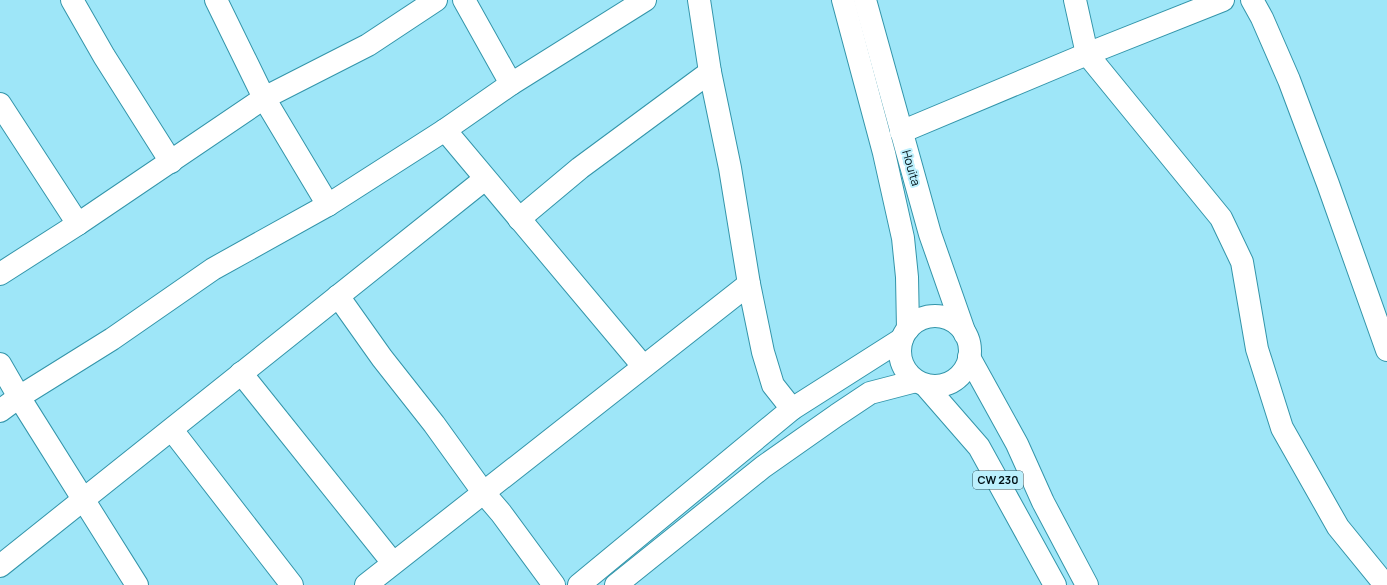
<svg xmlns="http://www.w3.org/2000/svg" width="1387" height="585" viewBox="0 0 1387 585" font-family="Manrope,sans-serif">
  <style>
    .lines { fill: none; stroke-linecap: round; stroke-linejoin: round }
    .minor-casing { stroke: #3395aa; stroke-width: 24 }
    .secondary-casing { stroke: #3395aa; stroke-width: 24 }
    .primary-casing { stroke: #3395aa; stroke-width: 24 }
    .minor { stroke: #fff; stroke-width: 22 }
    .secondary { stroke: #fff; stroke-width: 22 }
    .primary { stroke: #fff; stroke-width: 22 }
    .labels { text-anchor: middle; stroke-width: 4; stroke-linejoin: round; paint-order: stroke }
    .shield { fill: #bcf0fd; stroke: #38545b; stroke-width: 1 }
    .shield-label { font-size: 11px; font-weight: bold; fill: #001116 }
    .street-label { font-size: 12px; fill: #001116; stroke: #bcf0fd }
  </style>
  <rect width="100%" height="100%" fill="#9ee6f8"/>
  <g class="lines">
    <g class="minor-casing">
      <g id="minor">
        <polyline points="72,0 104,56 171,162"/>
        <polyline points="216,0 264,98 328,205"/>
        <polyline points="464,0 511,84"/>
        <polyline points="699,0 710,72 730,168 749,284 763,352 773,385 792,409"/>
        <polyline points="1075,0 1087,54 1221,218 1242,262 1257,349 1282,428 1338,527 1382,581 1387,585"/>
        <polyline points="1252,0 1262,18 1289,80 1328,184 1387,350"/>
        <polyline points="0,104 78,224"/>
        <polyline points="445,130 643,366"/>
        <polyline points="901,132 1087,54 1223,0"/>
        <polyline points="519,219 580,168 710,72"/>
        <polyline points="0,274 78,224 264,98 368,45 436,0"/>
        <polyline points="338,296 382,358 434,424 483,492 501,513 554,585"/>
        <polyline points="0,364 19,397 137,585"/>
        <polyline points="241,373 393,563"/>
        <polyline points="0,411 19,397 112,339 213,269 328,205 445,130 511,84 645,0"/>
        <polyline points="172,430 292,585"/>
        <polyline points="0,566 485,179"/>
        <polyline points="366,585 749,284"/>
      </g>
    </g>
    <g class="secondary-casing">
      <g id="secondary">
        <polyline points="579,585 792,409 902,339"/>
        <polyline points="616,585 763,467 837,415 870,393 916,381"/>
      </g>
    </g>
    <g class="primary-casing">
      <g id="primary">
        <polyline points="843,0 884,153 903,238 907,277 908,329"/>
        <polyline points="865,0 930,234 965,334"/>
        <circle cx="935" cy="351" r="35"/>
        <polyline points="969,357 1017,444 1043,502 1087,585"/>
        <polyline points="925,385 979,447 1055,585"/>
      </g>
    </g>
    <use href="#minor" class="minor"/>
    <use href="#secondary" class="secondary"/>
    <use href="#primary" class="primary"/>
  </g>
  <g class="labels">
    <rect class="shield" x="973" y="471" width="50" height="18" rx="3"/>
    <g class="shield-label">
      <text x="998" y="484">CW 230</text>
    </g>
    <g class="street-label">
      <text transform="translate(911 168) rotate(74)" y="4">Houita</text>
    </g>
  </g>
</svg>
